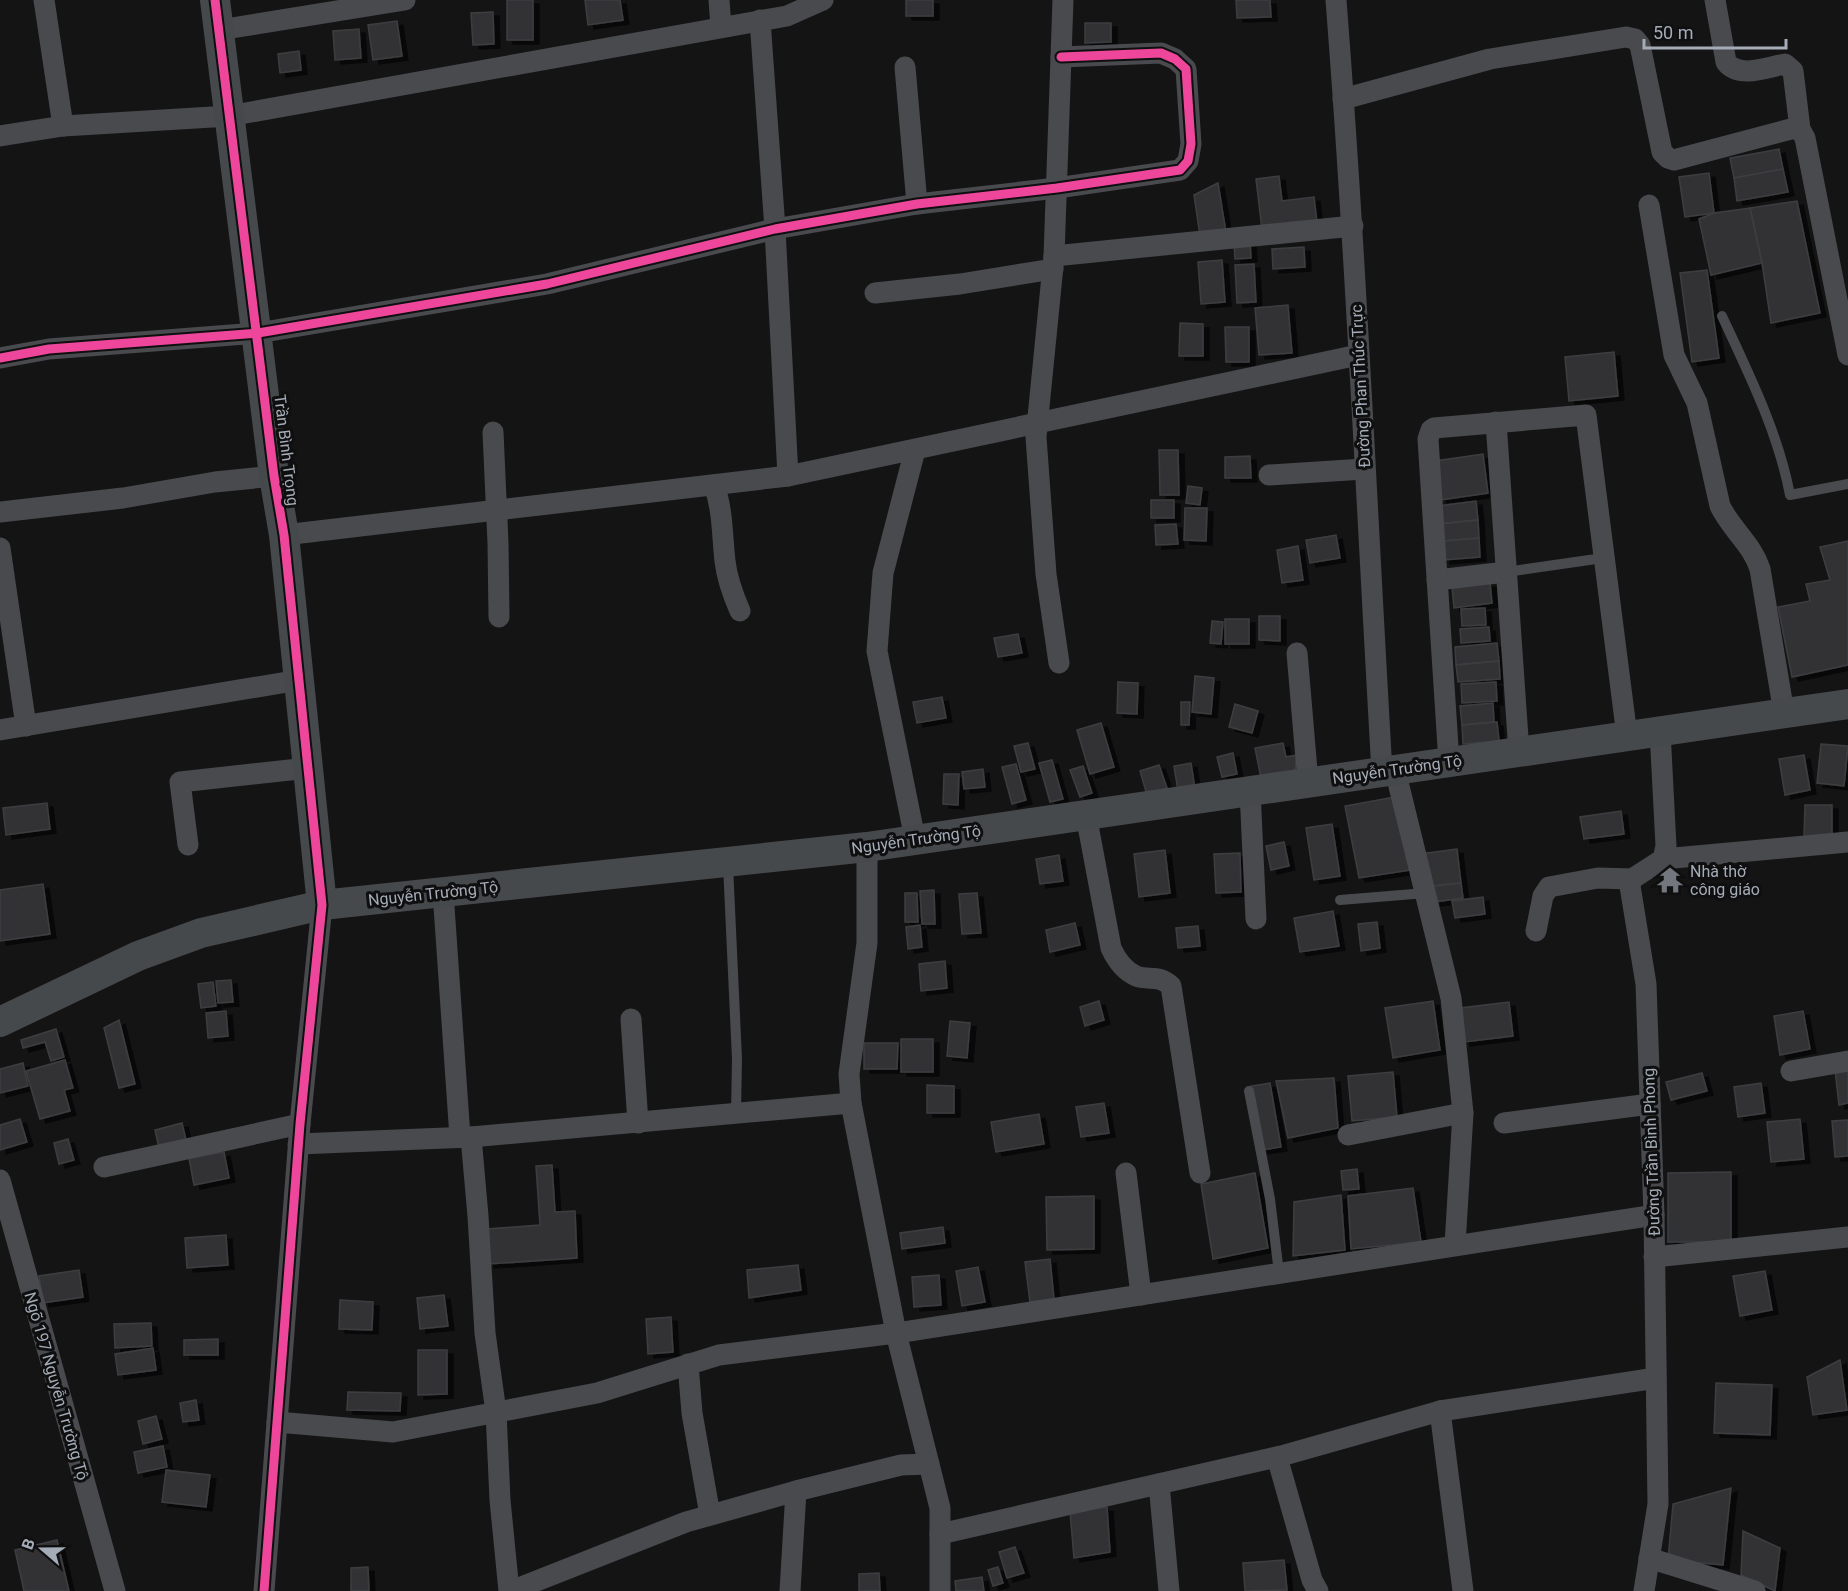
<svg xmlns="http://www.w3.org/2000/svg" width="1848" height="1591" viewBox="0 0 1848 1591" font-family="Roboto,sans-serif">
  <style>
    .building { fill: #333336; stroke: #3d3e41; stroke-width: 1.5; filter: url(#shadow) }
    .lines { fill: none; stroke-linecap: round; stroke-linejoin: round }
    .lane { stroke: #484a4e; stroke-width: 10 }
    .street { stroke: #484a4e; stroke-width: 21 }
    .secondary { stroke: #46494c; stroke-width: 30 }
    .cycleway-casing { stroke: #0f0f10; stroke-width: 13 }
    .cycleway { stroke: #ed469a; stroke-width: 9 }
    .labels { text-anchor: middle; stroke-width: 6; stroke-linejoin: round; paint-order: stroke }
    .street-label { font-size: 16px; fill: #a4acb7; stroke: #0f0f10 }
    .poi-label { font-size: 16px; fill: #a4acb7; stroke: #0f0f10; text-anchor: start }
  </style>
  <defs>
    <filter id="shadow"><feDropShadow dx="6" dy="4" stdDeviation="0" flood-color="#0009"/></filter>
  </defs>
  <rect width="100%" height="100%" fill="#141415"/>
  <g class="building">
    <rect x="507" y="0" width="26" height="40"/>
    <polygon points="585,0 620,0 623,20 588,25"/>
    <rect x="906" y="0" width="27" height="16"/>
    <polygon points="1236,0 1270,0 1271,17 1237,18"/>
    <polygon points="493,12 494,44 473,45 471,13"/>
    <polygon points="397,21 402,56 373,60 368,25"/>
    <polygon points="1085,23 1111,23 1111,42 1085,43"/>
    <polygon points="359,29 361,58 335,60 333,31"/>
    <polygon points="299,51 301,70 280,73 278,54"/>
    <polygon points="1779,149 1783,169 1734,178 1730,158"/>
    <polygon points="1783,169 1788,192 1737,201 1734,178"/>
    <polygon points="1709,173 1714,213 1685,217 1679,177"/>
    <polygon points="1279,176 1282,201 1314,197 1317,223 1262,230 1256,179"/>
    <polygon points="1218,183 1226,232 1200,236 1194,195"/>
    <polygon points="1797,201 1820,313 1771,323 1762,263 1750,208"/>
    <polygon points="1750,208 1762,263 1711,275 1699,219 1714,213"/>
    <polygon points="1250,242 1251,258 1235,259 1234,244"/>
    <polygon points="1304,247 1305,267 1273,269 1272,249"/>
    <polygon points="1222,260 1225,302 1201,304 1198,262"/>
    <polygon points="1254,264 1256,302 1237,303 1235,265"/>
    <polygon points="1707,270 1719,358 1692,362 1680,273"/>
    <polygon points="1288,305 1292,353 1259,355 1255,308"/>
    <polygon points="1180,323 1203,324 1203,356 1179,356"/>
    <polygon points="1225,327 1249,327 1249,362 1226,362"/>
    <polygon points="1614,352 1618,396 1569,401 1565,357"/>
    <polygon points="1159,450 1178,450 1179,495 1160,495"/>
    <polygon points="1483,454 1488,493 1441,500 1435,461"/>
    <polygon points="1250,456 1251,478 1225,478 1225,457"/>
    <polygon points="1188,486 1202,488 1200,505 1186,503"/>
    <rect x="1151" y="500" width="23" height="18"/>
    <polygon points="1476,501 1478,520 1439,524 1438,506"/>
    <polygon points="1185,508 1207,508 1206,541 1184,540"/>
    <polygon points="1478,520 1479,538 1443,541 1439,524"/>
    <polygon points="1176,524 1178,544 1156,545 1155,525"/>
    <polygon points="1336,535 1340,558 1310,563 1306,540"/>
    <polygon points="1479,538 1480,557 1444,560 1443,541"/>
    <polygon points="1848,541 1848,665 1792,677 1778,607 1810,601 1806,584 1830,580 1820,547"/>
    <polygon points="1298,546 1303,580 1282,583 1277,550"/>
    <polygon points="1490,583 1492,603 1454,608 1452,587"/>
    <polygon points="1485,608 1486,625 1462,626 1461,609"/>
    <polygon points="1259,616 1280,616 1280,641 1259,640"/>
    <rect x="1225" y="619" width="24" height="25"/>
    <polygon points="1212,621 1223,622 1221,644 1210,643"/>
    <polygon points="1489,627 1490,641 1461,643 1460,629"/>
    <polygon points="1018,634 1022,653 998,657 994,638"/>
    <polygon points="1497,643 1499,661 1456,665 1455,647"/>
    <polygon points="1499,661 1500,679 1458,682 1456,665"/>
    <polygon points="1195,676 1214,678 1211,714 1192,712"/>
    <polygon points="1118,682 1138,683 1137,714 1117,713"/>
    <polygon points="1496,682 1497,701 1462,703 1461,684"/>
    <polygon points="942,697 946,718 917,723 913,702"/>
    <polygon points="1181,702 1190,702 1189,725 1181,725"/>
    <polygon points="1493,703 1494,722 1462,725 1460,706"/>
    <polygon points="1235,704 1258,711 1252,733 1229,727"/>
    <polygon points="1497,722 1499,741 1463,744 1462,725"/>
    <polygon points="1101,723 1114,767 1090,774 1077,730"/>
    <polygon points="1028,743 1035,769 1021,772 1014,746"/>
    <polygon points="1283,743 1286,757 1297,755 1295,771 1261,778 1255,748"/>
    <polygon points="1821,744 1848,746 1844,786 1817,783"/>
    <polygon points="1233,753 1237,774 1222,777 1217,757"/>
    <polygon points="1804,755 1810,790 1785,795 1779,759"/>
    <polygon points="1052,760 1063,799 1050,802 1039,763"/>
    <polygon points="1191,763 1195,789 1178,791 1174,766"/>
    <polygon points="1016,764 1026,800 1012,804 1002,767"/>
    <polygon points="1159,765 1167,788 1147,795 1140,771"/>
    <polygon points="1083,766 1092,793 1080,797 1070,770"/>
    <polygon points="983,769 985,787 964,789 962,772"/>
    <polygon points="944,774 959,774 958,805 943,804"/>
    <polygon points="1394,797 1411,870 1359,878 1345,806"/>
    <polygon points="47,803 50,829 6,835 3,808"/>
    <polygon points="1805,805 1832,805 1832,837 1804,837"/>
    <polygon points="1621,811 1624,834 1584,839 1580,817"/>
    <polygon points="1332,824 1340,876 1314,880 1306,828"/>
    <polygon points="1284,842 1289,866 1271,870 1266,846"/>
    <polygon points="1457,849 1461,883 1425,887 1420,854"/>
    <polygon points="1165,850 1170,893 1139,897 1134,854"/>
    <polygon points="1240,853 1241,892 1216,893 1214,854"/>
    <polygon points="1059,855 1063,881 1040,884 1036,859"/>
    <polygon points="1461,883 1463,898 1435,902 1433,886"/>
    <polygon points="43,884 50,934 0,941 0,890"/>
    <polygon points="934,890 935,924 922,924 920,891"/>
    <polygon points="905,893 917,893 918,922 905,922"/>
    <polygon points="977,893 981,933 962,934 959,894"/>
    <polygon points="1483,897 1485,914 1455,918 1452,901"/>
    <polygon points="1333,911 1339,946 1300,952 1294,918"/>
    <polygon points="1377,922 1380,948 1361,951 1358,924"/>
    <polygon points="1075,923 1080,945 1050,952 1046,930"/>
    <polygon points="920,925 922,947 908,949 906,927"/>
    <polygon points="1198,926 1200,946 1178,948 1176,928"/>
    <polygon points="945,961 947,988 921,991 919,964"/>
    <polygon points="231,980 233,1002 218,1003 216,981"/>
    <polygon points="213,982 216,1006 201,1008 198,984"/>
    <polygon points="1099,1001 1104,1020 1085,1026 1080,1007"/>
    <polygon points="1433,1001 1440,1050 1393,1058 1385,1008"/>
    <polygon points="1509,1002 1513,1036 1464,1042 1460,1008"/>
    <polygon points="226,1011 228,1036 208,1038 206,1013"/>
    <polygon points="1803,1011 1810,1049 1780,1055 1774,1016"/>
    <polygon points="119,1020 135,1084 119,1088 104,1028"/>
    <polygon points="950,1021 970,1023 967,1058 947,1056"/>
    <polygon points="56,1029 64,1057 51,1061 45,1042 23,1048 21,1040"/>
    <rect x="901" y="1039" width="32" height="33"/>
    <polygon points="864,1043 898,1043 897,1069 864,1069"/>
    <polygon points="65,1060 73,1088 64,1090 70,1111 40,1119 26,1071"/>
    <polygon points="23,1063 28,1086 0,1093 0,1069"/>
    <polygon points="1848,1068 1848,1103 1839,1105 1835,1070"/>
    <polygon points="1393,1072 1397,1117 1352,1121 1348,1076"/>
    <polygon points="1702,1073 1707,1091 1671,1100 1666,1082"/>
    <polygon points="1334,1078 1338,1128 1288,1138 1276,1081"/>
    <polygon points="1270,1083 1281,1147 1262,1150 1251,1086"/>
    <polygon points="1761,1083 1765,1113 1738,1117 1734,1087"/>
    <polygon points="927,1085 954,1086 954,1113 927,1113"/>
    <polygon points="1104,1103 1109,1133 1081,1137 1076,1107"/>
    <polygon points="1039,1114 1044,1144 996,1152 991,1122"/>
    <polygon points="20,1119 27,1142 0,1150 0,1125"/>
    <polygon points="1800,1119 1804,1159 1771,1162 1767,1122"/>
    <polygon points="1848,1120 1848,1156 1835,1157 1832,1121"/>
    <polygon points="182,1123 186,1140 159,1148 155,1130"/>
    <polygon points="68,1139 74,1160 59,1164 54,1143"/>
    <polygon points="224,1152 229,1178 194,1185 189,1158"/>
    <polygon points="552,1165 555,1212 575,1211 577,1258 488,1264 486,1229 540,1225 536,1166"/>
    <polygon points="1357,1169 1359,1189 1343,1190 1341,1171"/>
    <polygon points="1731,1172 1731,1242 1668,1242 1668,1173"/>
    <polygon points="1255,1173 1268,1248 1213,1259 1201,1184"/>
    <polygon points="1413,1188 1421,1242 1351,1249 1348,1196"/>
    <polygon points="1341,1195 1345,1250 1293,1256 1294,1202"/>
    <polygon points="1094,1196 1094,1249 1047,1250 1046,1197"/>
    <polygon points="943,1227 945,1243 902,1249 900,1233"/>
    <polygon points="226,1235 228,1265 187,1268 185,1238"/>
    <polygon points="1050,1259 1054,1299 1030,1302 1025,1262"/>
    <polygon points="798,1265 801,1290 749,1298 747,1270"/>
    <polygon points="978,1267 985,1302 962,1306 956,1271"/>
    <polygon points="79,1270 83,1297 43,1303 39,1276"/>
    <polygon points="1765,1271 1772,1310 1740,1316 1733,1276"/>
    <polygon points="939,1275 941,1305 914,1307 912,1277"/>
    <polygon points="444,1295 448,1326 420,1329 417,1298"/>
    <polygon points="340,1300 373,1302 372,1330 339,1329"/>
    <polygon points="671,1317 673,1352 648,1354 646,1319"/>
    <polygon points="151,1323 152,1346 115,1348 114,1324"/>
    <polygon points="218,1339 218,1355 184,1355 184,1340"/>
    <polygon points="153,1348 156,1370 118,1375 115,1354"/>
    <polygon points="418,1350 447,1350 447,1394 418,1395"/>
    <polygon points="1840,1360 1847,1410 1813,1415 1807,1377"/>
    <polygon points="1716,1383 1772,1385 1770,1435 1714,1433"/>
    <polygon points="348,1392 401,1393 400,1411 347,1410"/>
    <polygon points="196,1400 199,1420 183,1422 180,1403"/>
    <polygon points="156,1416 162,1439 143,1444 138,1421"/>
    <polygon points="163,1446 167,1467 138,1473 134,1452"/>
    <polygon points="166,1470 210,1475 206,1507 162,1502"/>
    <polygon points="1731,1488 1723,1565 1668,1560 1673,1504"/>
    <polygon points="1107,1507 1110,1552 1074,1558 1070,1512"/>
    <polygon points="1743,1531 1780,1548 1775,1591 1741,1575"/>
    <polygon points="57,1540 69,1591 24,1591 15,1550"/>
    <polygon points="1015,1547 1024,1573 1007,1578 999,1552"/>
    <polygon points="1284,1560 1287,1590 1245,1591 1243,1563"/>
    <polygon points="368,1567 369,1591 351,1591 351,1568"/>
    <polygon points="998,1567 1003,1583 993,1586 988,1570"/>
    <polygon points="879,1573 880,1591 859,1591 859,1574"/>
    <polygon points="982,1577 984,1591 956,1591 955,1581"/>
  </g>
  <g class="lines">
    <g class="lane">
      <path d="M1722,316C1749,374 1778,432 1790,495L1848,484"/>
      <polyline points="1506,572 1603,558"/>
      <polyline points="728,865 737,1059 736,1114"/>
      <polyline points="1340,900 1426,893"/>
      <polyline points="1249,1091 1270,1199 1279,1273"/>
    </g>
    <g class="street">
      <polyline points="44,0 63,126"/>
      <polyline points="719,0 721,27"/>
      <path d="M1336,0C1356,257 1367,514 1382,772"/>
      <path d="M1715,0L1726,62C1739,79 1768,67 1785,64L1793,71L1800,129"/>
      <polyline points="760,20 775,229 788,476"/>
      <polyline points="219,30 405,0"/>
      <polyline points="905,67 917,204"/>
      <polyline points="1343,99 1490,59 1626,37 1635,39 1640,45 1662,152 1668,158 1674,160 1791,129 1800,129 1805,138 1848,355"/>
      <polyline points="0,136 63,126 229,116 787,16 823,0"/>
      <path d="M1649,205L1674,355L1697,403L1720,506C1731,529 1752,544 1760,569L1784,713"/>
      <polyline points="1054,256 1353,226"/>
      <polyline points="875,293 960,284 1053,269"/>
      <polyline points="0,358 49,349 258,333 547,284 775,229 917,204 1057,188 1180,170 1188,161 1191,144 1186,69 1175,59 1161,53 1061,57"/>
      <polyline points="1496,422 1519,752"/>
      <polyline points="493,432 498,543 499,617"/>
      <polyline points="915,450 883,573 877,651 915,839"/>
      <polyline points="1269,475 1364,469"/>
      <path d="M714,485C723,510 722,535 725,561C727,579 733,595 740,611"/>
      <polyline points="0,512 123,498 215,482 274,476"/>
      <polyline points="284,535 788,476 1358,355"/>
      <polyline points="0,548 26,726"/>
      <polyline points="1437,580 1506,572"/>
      <polyline points="1297,653 1308,782"/>
      <polyline points="1059,663 1046,574 1036,437 1054,256 1063,0"/>
      <polyline points="0,730 299,680"/>
      <polyline points="1449,762 1428,439 1431,430 1434,428 1586,415 1627,736"/>
      <polyline points="1395,770 1451,998 1463,1113 1455,1245"/>
      <polyline points="1250,791 1256,919"/>
      <path d="M1086,815L1111,948C1116,959 1123,970 1136,976C1149,981 1158,974 1171,986L1200,1173"/>
      <polyline points="188,845 180,782 308,768"/>
      <polyline points="867,847 867,943 849,1074 851,1103 896,1333 940,1508 940,1591"/>
      <polyline points="1663,859 1848,842"/>
      <polyline points="443,892 460,1137"/>
      <polyline points="1536,931 1543,896 1549,887 1598,878 1632,879"/>
      <polyline points="631,1019 638,1123"/>
      <polyline points="1791,1071 1848,1061"/>
      <polyline points="1504,1123 1650,1104"/>
      <polyline points="1348,1135 1463,1113"/>
      <polyline points="471,1137 478,1216 485,1333 496,1412 500,1500 509,1591"/>
      <polyline points="298,1144 471,1137 851,1103"/>
      <polyline points="104,1167 300,1124"/>
      <polyline points="1126,1173 1141,1295"/>
      <polyline points="0,1180 115,1591"/>
      <polyline points="1654,1257 1848,1237"/>
      <polyline points="688,1364 692,1413 710,1515"/>
      <polyline points="1440,1411 1463,1591"/>
      <polyline points="277,1422 393,1432 597,1393 719,1355 896,1333 1654,1215"/>
      <polyline points="1277,1457 1312,1580 1318,1591"/>
      <polyline points="1159,1484 1169,1591"/>
      <polyline points="940,1534 1281,1456 1440,1411 1656,1378"/>
      <polyline points="1649,1558 1755,1591"/>
      <polyline points="264,1591 300,1124 322,905"/>
      <polyline points="511,1591 686,1522 796,1491 901,1465 929,1464"/>
      <polyline points="790,1591 796,1491"/>
      <polyline points="1644,1591 1658,1504 1654,1215 1646,984 1630,886 1632,879 1663,859 1666,846 1660,731"/>
    </g>
    <g class="secondary">
      <polyline points="215,0 274,476 284,535 322,905"/>
      <polyline points="0,1022 138,956 201,933 322,905 867,847 1848,704"/>
    </g>
    <g class="cycleway-casing">
      <g id="cycleway">
        <polyline points="215,0 274,476 284,535 322,905 300,1124 264,1591"/>
        <polyline points="0,358 49,349 258,333 547,284 775,229 917,204 1057,188 1180,170 1188,161 1191,144 1186,69 1175,59 1161,53 1061,57"/>
      </g>
    </g>
    <use href="#cycleway" class="cycleway"/>
  </g>
  <defs>
    <g id="temple-bare" transform="scale(2.07)"><path d="M0-6L5-2H3V0L6.5 2.5H4V6H1.5V3h-3V6H-4V2.5H-6.5L-3 0V-2H-5Z" fill="#72777e" stroke="#0f0f10" stroke-width="2.5" paint-order="stroke"/></g>
  </defs>
  <g fill-rule="evenodd">
    <use href="#temple-bare" x="1670" y="880"/>
  </g>
  <g class="labels">
    <g class="street-label">
      <text transform="translate(1360 386) rotate(-93)" y="6">Đường Phan Thúc Trực</text>
      <text transform="translate(287 450) rotate(83)" y="6">Trần Bình Trọng</text>
      <text transform="translate(1397 769) rotate(-8)" y="6">Nguyễn Trường Tộ</text>
      <text transform="translate(916 839) rotate(-8)" y="6">Nguyễn Trường Tộ</text>
      <text transform="translate(433 893) rotate(-6)" y="6">Nguyễn Trường Tộ</text>
      <text transform="translate(1651 1152) rotate(-92)" y="6">Đường Trần Bình Phong</text>
      <text transform="translate(57 1386) rotate(74)" y="6">Ngõ 197 Nguyễn Trường Tộ</text>
    </g>
    <g class="poi-label">
      <text x="1690" y="877">Nhà thờ<tspan x="1690" dy="18">công giáo</tspan></text>
    </g>
  </g>
  <g transform="translate(42 1549) rotate(290)" stroke="#0f0f10" stroke-width="4.5" paint-order="stroke">
  <path d="M0-4.5L10 22L0 15L-10 22Z" fill="#a4acb7"/>
  <text y="-9" font-size="16" font-weight="bold" text-anchor="middle" fill="#a4acb7">B</text>
  </g>
  <path d="M1644 39v9h142v-9" fill="none" stroke="#a4acb7" stroke-width="3"/>
  <text x="1653" y="39" font-size="18" fill="#a4acb7" stroke="#0f0f10" stroke-width="4.5" paint-order="stroke">50 m</text>
</svg>
